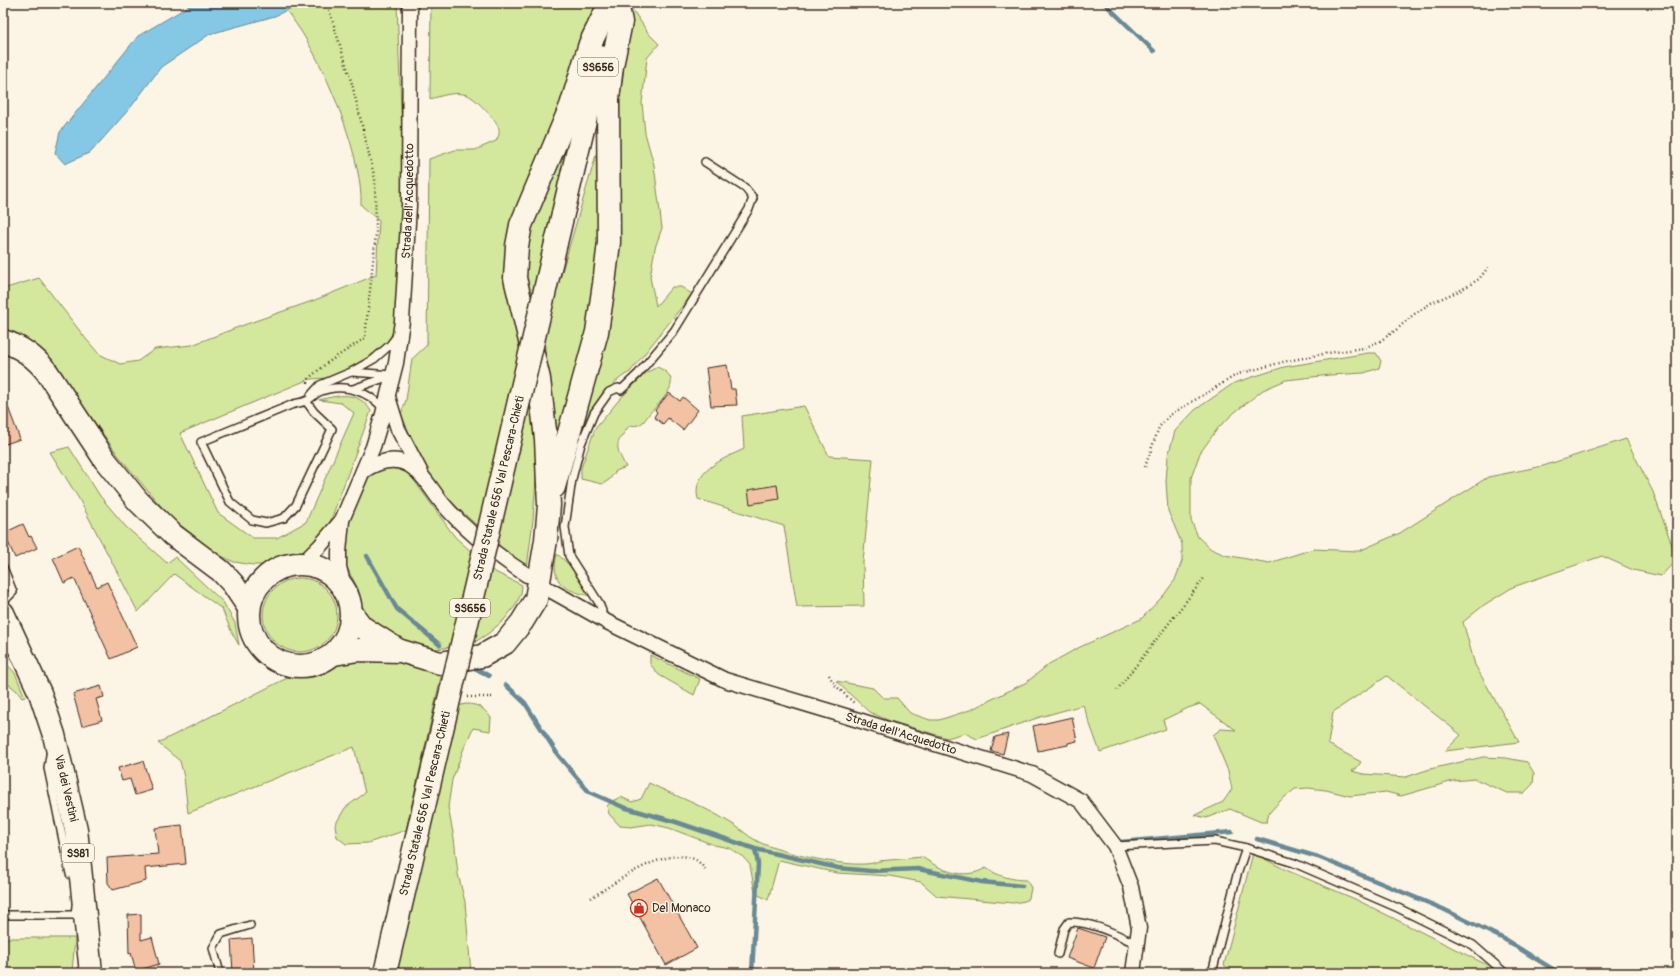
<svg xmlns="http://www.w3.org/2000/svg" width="1680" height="976" viewBox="0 0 1680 976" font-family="Pangolin,sans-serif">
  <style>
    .green { fill: #d3e89c; stroke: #87895d }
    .water { fill: #84c8e5; stroke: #678995 }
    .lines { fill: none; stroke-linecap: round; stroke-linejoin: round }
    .stream { stroke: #678995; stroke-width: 4.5 }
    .building { fill: #f3c1a4; stroke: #3b2a1e }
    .service-casing { stroke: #3b2a1e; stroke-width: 10 }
    .minor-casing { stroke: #3b2a1e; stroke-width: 17 }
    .primary-casing { stroke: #3b2a1e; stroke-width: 25 }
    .trunk-casing { stroke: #3b2a1e; stroke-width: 25 }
    .path { stroke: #3b2a1e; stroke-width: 2.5; stroke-dasharray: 1 3; stroke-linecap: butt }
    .service { stroke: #fcf5e5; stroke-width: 7 }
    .minor { stroke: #fcf5e5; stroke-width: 14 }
    .primary { stroke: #fcf5e5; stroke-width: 22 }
    .trunk { stroke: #fcf5e5; stroke-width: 22 }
    .trunk-bridge-casing { stroke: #3b2a1e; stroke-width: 25; stroke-linecap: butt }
    .trunk-bridge { stroke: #fcf5e5; stroke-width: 22 }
    .labels { text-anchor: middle; stroke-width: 3; stroke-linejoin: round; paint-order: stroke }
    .shield { fill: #fcf5e5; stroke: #75675a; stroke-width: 1 }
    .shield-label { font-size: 11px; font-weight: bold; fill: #3b2a1e }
    .street-label { font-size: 12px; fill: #3b2a1e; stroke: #fcf5e5 }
    .poi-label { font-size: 12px; fill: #3b2a1e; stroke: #fcf5e5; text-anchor: start }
  </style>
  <rect width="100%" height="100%" fill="#fcf5e5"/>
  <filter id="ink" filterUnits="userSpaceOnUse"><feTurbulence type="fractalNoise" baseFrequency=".025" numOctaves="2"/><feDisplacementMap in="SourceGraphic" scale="8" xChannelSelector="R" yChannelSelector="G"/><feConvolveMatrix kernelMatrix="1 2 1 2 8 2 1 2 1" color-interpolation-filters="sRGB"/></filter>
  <g filter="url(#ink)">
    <g class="green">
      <path d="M298,3H397L402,136V214L394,330C391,335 389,340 385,344C377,353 339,376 326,378C319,379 314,378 307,380L180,433L218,513L253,538H277L306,522L354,413L341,403L319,400C339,395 358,390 371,411L329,525L322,536L306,551L295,559L276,565H254L234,562L217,554L169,516L118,455L62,377L27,341L3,329V289L39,278L86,339L99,354L120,364L138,361L155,349L192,345L241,326L315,300L376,275L379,221L361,205C363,161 330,79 307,41C301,30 293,20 286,10L299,4Z"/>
      <path d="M431,3H602L513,216L526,336L482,530C470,519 457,508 446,496C425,473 413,442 401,414L406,400L412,359L427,345L429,159L455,150H475L496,141C498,137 500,134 499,129C497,121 475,97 467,95C454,91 442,96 430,99Z"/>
      <path d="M632,9L649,34L659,44L647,58L642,103L645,133L654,165L662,228L655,248L650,277L656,306L672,287H681L692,294L630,372C603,386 590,415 576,442L618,107Z"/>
      <polygon points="568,127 576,129 535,299 526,288 523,249"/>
      <polygon points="598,148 598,289 554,467 545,398 545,330"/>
      <polygon points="1368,353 1376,353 1381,361 1379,368 1364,373 1330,375 1286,380 1263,390 1235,412 1218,428 1200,453 1191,478 1191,520 1198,537 1211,549 1225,555 1269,563 1313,549 1359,551 1400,533 1488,477 1543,466 1626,439 1653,492 1677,559 1661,576 1633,570 1602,556 1513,587 1484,605 1463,622 1475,665 1519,742 1445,751 1461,735 1387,676 1333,712 1328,744 1361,762 1356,769 1352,771 1363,774 1406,777 1430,769 1483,757 1506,758 1527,762 1534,773 1533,784 1524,793 1507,793 1475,779 1453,781 1401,796 1386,792 1350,796 1326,790 1308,788 1295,789 1280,801 1269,813 1267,822 1261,822 1230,809 1206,818 1195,815 1223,802 1232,789 1228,771 1213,735 1221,729 1236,730 1200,704 1188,708 1163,720 1166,729 1100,752 1083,705 1040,717 977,739 965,733 947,738 890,721 869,712 836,681 873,688 883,698 897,698 910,713 930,720 939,720 970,710 1027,682 1049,664 1078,648 1141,619 1163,596 1175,580 1182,561 1182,544 1168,511 1166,481 1168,456 1175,431 1195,410 1234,383 1284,367"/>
      <path d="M657,367C687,379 662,400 650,413C647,416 645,421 642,423C638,426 634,426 630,425C615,444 614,445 626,467L616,471L609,480L602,484L581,479V468L595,429L619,400L646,373Z"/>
      <polygon points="533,378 537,464 533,520 527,568 514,560 496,542"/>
      <path d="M804,406L829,456L873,459L863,562L864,606L797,607L784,526L698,499C691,471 723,459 744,449L742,416Z"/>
      <polygon points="69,447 100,496 126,527 167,563 175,557 223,602 235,623 239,645 232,633 222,609 174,574 138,612 79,499 50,452"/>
      <polygon points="396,465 408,472 455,537 493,571 522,585 521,594 515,606 504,620 489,633 472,644 436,649 420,646 394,636 379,629 367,614 360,602 358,589 346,566 344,544 351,516 371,472"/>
      <path d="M557,554C572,566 581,579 590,596C564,590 550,583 557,554Z"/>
      <circle cx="300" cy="615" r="37"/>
      <polygon points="650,655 700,679 694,695 659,675 650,664"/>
      <polygon points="3,660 15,673 25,697 22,698 16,690 3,680"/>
      <polygon points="343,660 404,662 442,672 406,830 368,843 346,844 337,837 335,825 345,808 365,793 354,747 188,813 184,777 180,761 158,743 283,680"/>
      <path d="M466,704C478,704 484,708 491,718L490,731L473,728L464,748L452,780L448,807L454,838L458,874L465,902L471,973H394L457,706Z"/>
      <path d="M649,783C675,796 704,806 729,822C739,827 747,836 757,841C777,852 859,872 879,861L922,857C941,870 963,881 986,868C998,876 1012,880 1027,880L1031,888L1029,898L1025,901L1013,903L937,896L921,882L890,876L837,873L779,860L768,900L755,893L750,865L743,857L729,848L714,845L669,828L651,824L631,827L620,826L609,814L607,806L612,801L621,797L632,802L641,799Z"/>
      <polygon points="1253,853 1286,870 1355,899 1493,968 1497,973 1235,973 1224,965"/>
      <polygon points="3,938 75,938 72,973 3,973"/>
    </g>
    <polygon class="water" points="194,3 299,4 275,16 210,34 161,67 131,107 91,152 65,164 55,153 60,132 138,36"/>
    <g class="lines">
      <g class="stream">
        <polyline points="1104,3 1154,51"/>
        <polyline points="367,556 397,609 440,645"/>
        <polyline points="475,668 489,676"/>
        <polyline points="506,685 525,703 558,755 589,792 623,807 676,822 755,849 838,868 871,871 918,869 982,882 1022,886"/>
        <polyline points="1257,839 1318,857 1443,909 1504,939 1559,973"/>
        <polyline points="1121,842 1232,832"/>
        <polyline points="752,973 758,864 755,849"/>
      </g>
    </g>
    <g class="building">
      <polygon points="727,365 731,389 735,389 737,405 711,406 706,368"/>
      <polygon points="669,393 680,401 683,397 698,410 683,430 668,418 663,424 654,417 657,412 655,410"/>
      <polygon points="5,399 20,439 3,445 3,400"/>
      <polygon points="777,485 779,499 750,504 748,490"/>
      <polygon points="23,524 29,537 31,536 37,548 15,558 4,533"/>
      <polygon points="78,546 97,587 107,582 137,647 111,659 74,578 64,583 53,558"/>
      <polygon points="101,686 104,697 96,699 102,720 82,726 73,694"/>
      <polygon points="1072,717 1077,741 1068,743 1068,745 1038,751 1033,726"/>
      <polygon points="1008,734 1003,754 991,751 995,737"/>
      <polygon points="143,761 152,790 135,795 130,779 122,781 118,768"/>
      <polygon points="182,825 186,864 145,868 146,881 113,890 108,883 107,858 158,854 155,828"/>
      <polygon points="658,878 697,948 666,965 627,894"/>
      <polygon points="141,914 141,940 152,937 159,964 136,971 131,953 129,954 128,915"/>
      <polygon points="1078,928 1105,937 1094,968 1067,958"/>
      <polygon points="252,938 254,973 233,973 231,940"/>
    </g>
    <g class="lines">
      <g class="service-casing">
        <g id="service">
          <polyline points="352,372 391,375"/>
          <polyline points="353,389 393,375"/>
          <polyline points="311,395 320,385 351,372 374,359 390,345 397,336"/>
          <path d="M306,401L314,412L332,429L296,505L284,518L266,523L252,520L230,502L201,442L291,405C296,403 301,403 306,401C311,399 315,394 319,392C343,382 368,391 384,409"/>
          <polyline points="3,567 13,592 3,602"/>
          <polyline points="601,618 602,611 599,603 569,556 565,527 572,479 581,444 594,413 609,392 618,388 621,390 638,374 674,331 749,209 753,198 745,188 705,162"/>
          <polyline points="3,647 16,650"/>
          <polyline points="50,755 48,768 70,874"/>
          <polyline points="1115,846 1215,841 1246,848 1294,863 1398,908 1473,945 1505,973"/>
          <polyline points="3,915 75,915 76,906"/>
          <path d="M1058,954L1064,929L1069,922C1094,922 1115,934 1137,944"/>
          <polyline points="220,973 213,948 221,934 250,925"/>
          <polyline points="1212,973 1237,875 1246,848"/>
        </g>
      </g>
      <g class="minor-casing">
        <g id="minor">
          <polyline points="388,397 398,429 421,473"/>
          <path d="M363,471C377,462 393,456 409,465C424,474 432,491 443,504C467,532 496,555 527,575"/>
          <polyline points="302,564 320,546 342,520"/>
          <path id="s1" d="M345,590L339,567V552L342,520L373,447L383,414L396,363L402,321L409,206L410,3"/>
          <path id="s2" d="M550,590L607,622L725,680L839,714L1032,774L1081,801L1115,846L1131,887L1139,928L1133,973"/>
        </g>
      </g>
      <g class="primary-casing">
        <g id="primary">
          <path d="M3,341C22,347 35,357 47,372L105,460L138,501L173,535L221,571L233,584L249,608"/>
          <circle cx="300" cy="615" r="51"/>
          <path id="s3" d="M3,613L40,693L54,735L76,829L91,973"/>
        </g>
      </g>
      <g class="trunk-casing">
        <g id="trunk">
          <polyline points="556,243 600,57"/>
          <polyline points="554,487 597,332 604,284 609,242 608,99 612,66 621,22 617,3"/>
          <polyline points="352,614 362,627 398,650"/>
          <polyline points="334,654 358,650 401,651 440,663 482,656 505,643 522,622 536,599 546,540 549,505 546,439 539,379 515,278 517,246 521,225 571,106 590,44 610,3"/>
        </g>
      </g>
      <g class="path">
        <polyline points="308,383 309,378 327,363 365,338 376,233 375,179 352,84 327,3"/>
        <polyline points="1145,467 1159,427 1170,415 1238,374 1283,362 1328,353 1364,348 1380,341 1396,330 1413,315 1431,303 1461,290 1479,279 1489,266"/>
        <polyline points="829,675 834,684 855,704"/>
        <polyline points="1117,690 1205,577"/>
        <polyline points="467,697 494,697"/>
        <path d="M591,898C615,883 667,844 696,860C699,862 703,866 705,869"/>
      </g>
      <use href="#service" class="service"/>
      <use href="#minor" class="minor"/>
      <use href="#primary" class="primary"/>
      <use href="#trunk" class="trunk"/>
      <g class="trunk-bridge-casing">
        <g id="trunk-bridge">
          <path id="s4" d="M385,973L556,243"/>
        </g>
      </g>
      <use href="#trunk-bridge" class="trunk-bridge"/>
    </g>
  </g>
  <defs>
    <g id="shop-ring" transform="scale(0.9)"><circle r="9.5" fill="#fcf5e5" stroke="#c8321e" stroke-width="1.5"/><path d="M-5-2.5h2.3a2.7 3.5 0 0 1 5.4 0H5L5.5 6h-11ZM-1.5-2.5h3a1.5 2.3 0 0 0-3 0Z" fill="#c8321e"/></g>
  </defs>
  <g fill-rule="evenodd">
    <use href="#shop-ring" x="639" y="908"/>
  </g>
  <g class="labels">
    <g class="shield">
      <rect x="578" y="58" width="40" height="18" rx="3"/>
      <rect x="450" y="599" width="40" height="18" rx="3"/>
      <rect x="62" y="844" width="32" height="18" rx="3"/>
    </g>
    <g class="shield-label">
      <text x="598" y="71">SS656</text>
      <text x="470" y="612">SS656</text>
      <text x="78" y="857">SS81</text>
    </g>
    <g class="street-label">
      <text dy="4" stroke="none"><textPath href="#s1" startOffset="400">Strada dell'Acquedotto</textPath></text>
      <text dy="4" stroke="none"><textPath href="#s4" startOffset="498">Strada Statale 656 Val Pescara-Chieti</textPath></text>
      <text dy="4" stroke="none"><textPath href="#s2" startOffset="381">Strada dell'Acquedotto</textPath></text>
      <text dy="4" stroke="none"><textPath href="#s3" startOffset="187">Via dei Vestini</textPath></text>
      <text dy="4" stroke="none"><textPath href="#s4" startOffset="174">Strada Statale 656 Val Pescara-Chieti</textPath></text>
    </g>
    <g class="poi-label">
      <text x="652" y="912">Del Monaco</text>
    </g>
  </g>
  <rect width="1680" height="976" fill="none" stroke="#fcf5e5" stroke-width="16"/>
  <rect x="8" y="8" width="1664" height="960" fill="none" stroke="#3b2a1e" stroke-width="1.5" filter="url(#ink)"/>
</svg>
